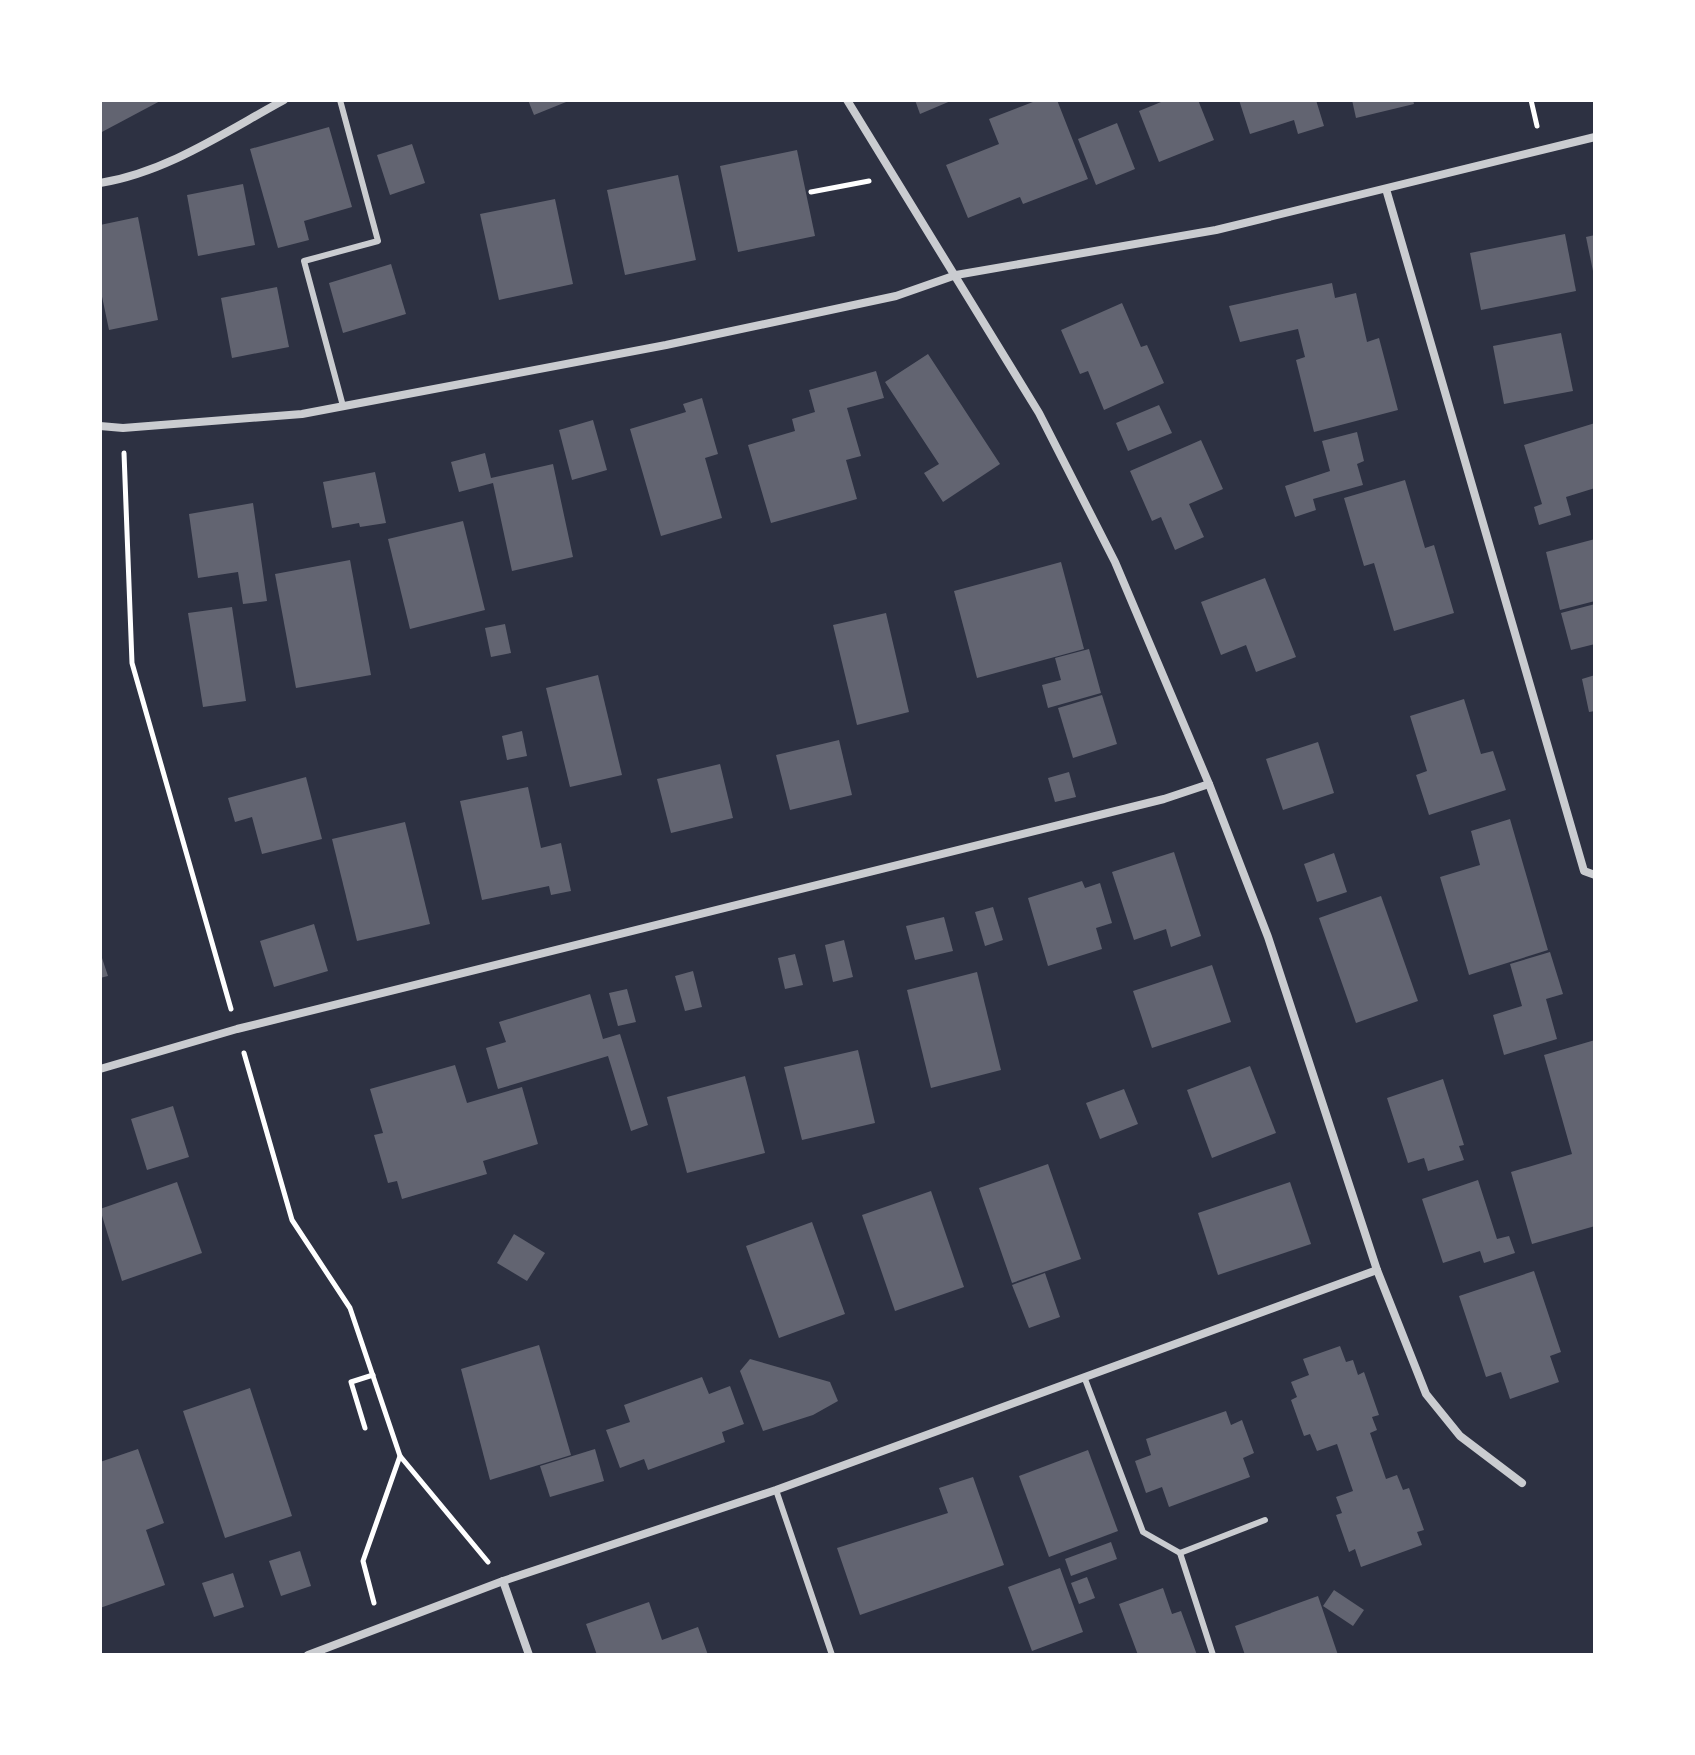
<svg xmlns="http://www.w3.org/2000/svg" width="1695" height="1755" viewBox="0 0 1695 1755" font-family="'Golos Text',sans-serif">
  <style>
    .building { fill: #626471 }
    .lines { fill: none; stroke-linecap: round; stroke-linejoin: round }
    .path { stroke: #fff; stroke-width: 5 }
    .service { stroke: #caccd0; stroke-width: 6 }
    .minor { stroke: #caccd0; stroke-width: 8 }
  </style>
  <rect width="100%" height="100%" fill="#2d3142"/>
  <g class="building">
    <polygon points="100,100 162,100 100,133"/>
    <polygon points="528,100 571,100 534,115"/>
    <polygon points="915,100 953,100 920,114"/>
    <polygon points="1038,100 1057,100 1088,179 1023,204 1020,197 968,218 946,165 999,144 989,119"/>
    <polygon points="1166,100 1198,100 1214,140 1159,162 1139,111"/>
    <polygon points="1239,100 1316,100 1324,126 1298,134 1294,120 1250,134"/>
    <polygon points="1352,100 1413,100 1414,104 1356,118"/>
    <polygon points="1117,123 1135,169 1096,185 1078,139"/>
    <polygon points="329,127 352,207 304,221 309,240 278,248 250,149"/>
    <polygon points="412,144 425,183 390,195 377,155"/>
    <polygon points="797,150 815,236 738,252 720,166"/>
    <polygon points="678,175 696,260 625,275 607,190"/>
    <polygon points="243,184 255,245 198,256 187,195"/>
    <polygon points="555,199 573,284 499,300 480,214"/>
    <polygon points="138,217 158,320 109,330 100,287 100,225"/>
    <polygon points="1565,234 1576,291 1481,310 1470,253"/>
    <polygon points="1595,235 1595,276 1594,276 1586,237"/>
    <polygon points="391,264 406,314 343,333 329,283"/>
    <polygon points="1332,283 1335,298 1356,293 1367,342 1379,338 1398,410 1314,432 1296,360 1305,357 1298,329 1240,342 1229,306"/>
    <polygon points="277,287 289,347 232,358 221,298"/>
    <polygon points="1122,303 1141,347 1147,345 1164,383 1104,410 1088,371 1080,374 1061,330"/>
    <polygon points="1561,333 1573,391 1504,404 1493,346"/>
    <polygon points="928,354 1000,464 943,502 924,473 939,464 885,382"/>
    <polygon points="876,371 884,398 847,408 861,456 846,460 857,499 771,523 748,445 795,431 792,419 815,412 809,390"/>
    <polygon points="702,398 718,454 705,458 722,518 661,536 630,429 686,412 683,404"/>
    <polygon points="1159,405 1172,433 1128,451 1116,423"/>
    <polygon points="593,420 607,470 572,480 559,430"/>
    <polygon points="1595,423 1595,488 1566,497 1571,515 1539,525 1534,507 1542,504 1524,445"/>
    <polygon points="1357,432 1364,461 1357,464 1363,485 1313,499 1316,510 1295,517 1285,486 1330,471 1322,441"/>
    <polygon points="1201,440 1223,489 1189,504 1204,537 1175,550 1161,517 1152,521 1130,471"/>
    <polygon points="485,453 491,478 553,464 573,557 512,571 493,483 459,492 451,462"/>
    <polygon points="375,472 386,523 360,527 359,523 332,528 323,482"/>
    <polygon points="1405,480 1425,548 1434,545 1454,613 1394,631 1374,563 1364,566 1344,498"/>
    <polygon points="253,503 267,601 243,604 238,572 198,578 189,514"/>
    <polygon points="463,521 485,610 410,629 388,539"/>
    <polygon points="1595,539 1595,601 1560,610 1546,552"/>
    <polygon points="350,560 371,675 296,688 275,574"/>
    <polygon points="1061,562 1084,649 977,678 954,591"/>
    <polygon points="1265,578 1296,657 1256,672 1246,645 1221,655 1201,602"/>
    <polygon points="1595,604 1595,644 1571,650 1561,613"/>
    <polygon points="232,607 246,701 203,707 188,613"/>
    <polygon points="886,613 909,712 857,725 833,625"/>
    <polygon points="505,624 511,653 491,657 485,628"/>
    <polygon points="1089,649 1101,693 1048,708 1042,685 1061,680 1055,658"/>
    <polygon points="598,675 622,775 570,787 546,688"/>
    <polygon points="1595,675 1595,711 1589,712 1582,679"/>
    <polygon points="1102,695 1117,744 1073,758 1058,708"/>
    <polygon points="1464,699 1481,754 1493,751 1506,790 1429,815 1416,775 1427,771 1410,716"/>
    <polygon points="522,731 527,756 507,760 502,736"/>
    <polygon points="839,740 852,795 790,810 776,755"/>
    <polygon points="1318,742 1334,793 1283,810 1266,759"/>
    <polygon points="720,764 733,818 671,833 657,779"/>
    <polygon points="1069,772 1076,797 1055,802 1048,778"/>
    <polygon points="306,777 322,839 262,854 252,817 235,822 228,798"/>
    <polygon points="528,787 541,848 561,843 571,891 551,895 549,886 482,900 460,801"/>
    <polygon points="1510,819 1548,950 1469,975 1440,877 1480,865 1471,831"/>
    <polygon points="405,822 430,924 357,941 332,839"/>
    <polygon points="1174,852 1201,936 1171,947 1166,929 1134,940 1112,872"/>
    <polygon points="1334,853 1347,892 1317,902 1304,864"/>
    <polygon points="1082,881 1085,888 1100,883 1112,923 1096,928 1102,949 1048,966 1028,898"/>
    <polygon points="1381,896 1418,1001 1356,1023 1319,918"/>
    <polygon points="993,907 1003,940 985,946 975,912"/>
    <polygon points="944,917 953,951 915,960 906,926"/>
    <polygon points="314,924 328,971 274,987 260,941"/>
    <polygon points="844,940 853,977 833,982 825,945"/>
    <polygon points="100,952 108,976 100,978"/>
    <polygon points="1550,952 1563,994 1546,999 1557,1039 1504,1055 1493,1015 1522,1006 1510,964"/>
    <polygon points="795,954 803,985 785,989 778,958"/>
    <polygon points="1212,965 1231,1022 1152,1048 1133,991"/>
    <polygon points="693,971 702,1007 685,1011 675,976"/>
    <polygon points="977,972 1001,1070 931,1088 907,990"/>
    <polygon points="627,989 636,1022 618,1026 609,993"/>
    <polygon points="590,994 603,1039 620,1034 648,1125 631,1131 608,1056 498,1089 486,1048 506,1042 499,1022"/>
    <polygon points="1595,1040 1595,1226 1532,1244 1511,1172 1572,1154 1544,1055"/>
    <polygon points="858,1050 875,1123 802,1140 784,1067"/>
    <polygon points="455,1065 467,1103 522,1087 538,1144 483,1161 487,1174 402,1199 397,1181 388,1183 374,1135 383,1133 370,1089"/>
    <polygon points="1250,1066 1276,1133 1212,1158 1187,1090"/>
    <polygon points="745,1076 765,1153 687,1173 667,1097"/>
    <polygon points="1443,1079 1464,1145 1459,1146 1464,1160 1428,1171 1424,1158 1408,1163 1387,1098"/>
    <polygon points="1124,1089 1138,1124 1100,1139 1086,1103"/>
    <polygon points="173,1106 189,1157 147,1170 131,1119"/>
    <polygon points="1048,1164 1081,1259 1012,1283 979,1188"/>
    <polygon points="1478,1180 1497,1239 1509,1236 1515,1253 1484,1263 1480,1251 1443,1263 1422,1199"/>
    <polygon points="177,1182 202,1253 122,1281 100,1209"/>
    <polygon points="1290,1182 1311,1244 1218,1275 1198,1213"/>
    <polygon points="931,1191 964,1287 895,1311 862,1215"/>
    <polygon points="812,1222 845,1314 779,1338 746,1246"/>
    <polygon points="514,1234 545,1253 527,1281 497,1263"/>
    <polygon points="1534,1271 1561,1352 1550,1356 1559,1382 1510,1399 1501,1372 1486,1377 1459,1296"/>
    <polygon points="1045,1273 1060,1317 1029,1328 1012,1285"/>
    <polygon points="539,1345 571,1455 490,1480 461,1369"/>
    <polygon points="1340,1346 1346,1362 1353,1360 1358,1375 1364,1372 1379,1415 1372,1417 1377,1430 1370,1433 1386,1479 1397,1475 1403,1490 1409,1488 1424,1530 1417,1532 1422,1545 1361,1567 1355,1549 1349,1552 1336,1515 1342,1513 1336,1497 1353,1491 1337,1444 1317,1451 1310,1434 1304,1436 1291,1400 1297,1397 1291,1382 1309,1375 1303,1359"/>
    <polygon points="750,1359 830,1382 838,1401 813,1415 763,1431 740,1371"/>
    <polygon points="702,1377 709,1394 730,1386 744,1424 722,1432 725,1442 648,1470 644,1459 620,1468 606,1430 630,1422 624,1405"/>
    <polygon points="250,1388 292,1516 225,1538 183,1411"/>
    <polygon points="1226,1411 1231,1425 1242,1420 1254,1453 1243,1458 1250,1477 1169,1507 1162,1487 1146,1493 1135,1461 1151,1455 1146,1439"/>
    <polygon points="138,1449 164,1523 146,1530 165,1585 100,1608 100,1462"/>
    <polygon points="595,1449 604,1481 550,1497 540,1466"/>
    <polygon points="1088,1450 1118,1531 1049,1557 1019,1476"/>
    <polygon points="973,1477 1004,1565 860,1615 837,1548 948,1513 939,1488"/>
    <polygon points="1111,1542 1117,1559 1071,1576 1065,1559"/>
    <polygon points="300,1551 311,1586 281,1596 269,1561"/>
    <polygon points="1060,1568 1083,1632 1032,1651 1008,1587"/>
    <polygon points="233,1573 244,1607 214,1617 202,1583"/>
    <polygon points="1087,1577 1095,1598 1079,1604 1071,1583"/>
    <polygon points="1163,1588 1172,1614 1181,1611 1197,1655 1138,1655 1119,1604"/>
    <polygon points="1334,1590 1364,1610 1353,1626 1323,1606"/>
    <polygon points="1318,1596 1338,1655 1245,1655 1235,1626"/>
    <polygon points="649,1602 662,1640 698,1627 708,1655 597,1655 586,1624"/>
  </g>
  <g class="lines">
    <g class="path">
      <polyline points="1531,100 1537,126"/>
      <polyline points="811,192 869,181"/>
      <polyline points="124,453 132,663 231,1009"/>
      <polyline points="244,1053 292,1220 350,1308 400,1456 488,1562"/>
      <polyline points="365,1428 351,1382 373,1375"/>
      <polyline points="374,1603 363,1561 400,1456"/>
    </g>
    <g class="service">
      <polyline points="340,100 378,241 304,261 343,406"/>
      <polyline points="1085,1379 1143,1532 1180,1553 1265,1520"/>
      <polyline points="776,1490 832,1655"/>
      <polyline points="1180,1553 1213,1655"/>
    </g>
    <g class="minor">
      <polyline points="847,100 1039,413 1115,562 1209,784 1268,937 1377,1270 1426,1394 1460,1436 1522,1483"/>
      <path d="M100,183C167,172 225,132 284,100"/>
      <polyline points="1386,189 1584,871 1595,875"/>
      <polyline points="100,426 123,428 302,414 666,345 896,296 956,275 1216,230 1595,137"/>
      <polyline points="100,1069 237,1029 1164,799 1209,784"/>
      <polyline points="503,1581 529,1655"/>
      <polyline points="308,1655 503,1581 776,1490 1377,1270"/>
    </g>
  </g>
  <rect width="1695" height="1755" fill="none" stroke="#ffffff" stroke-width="204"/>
</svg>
